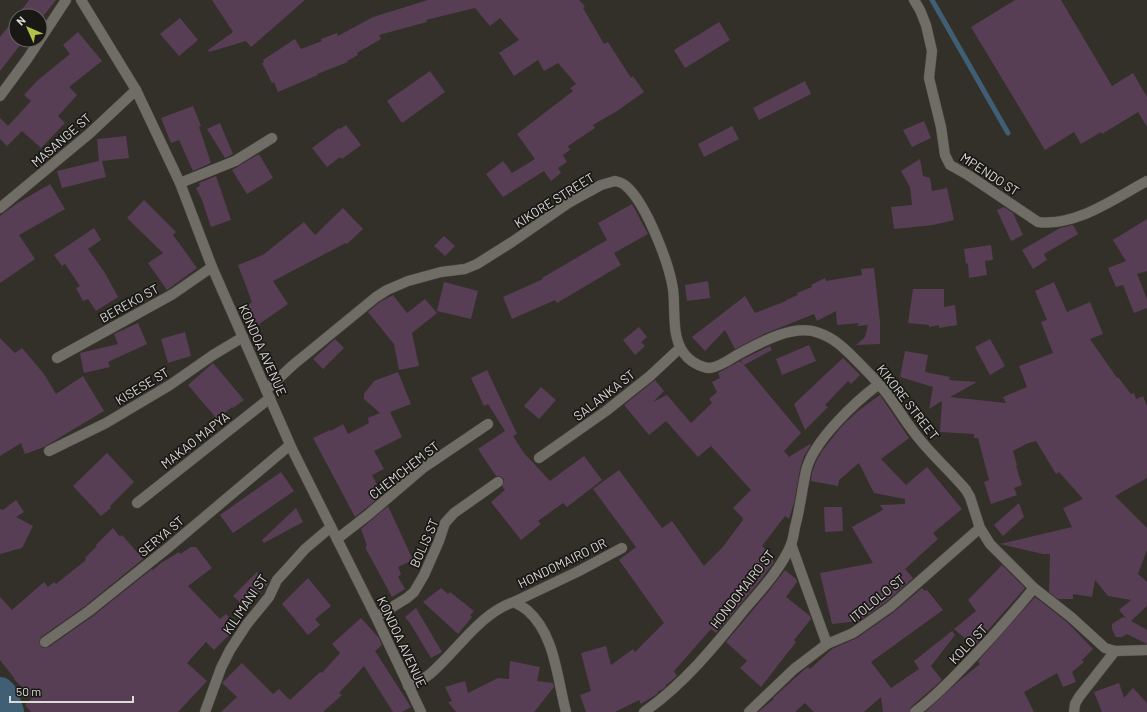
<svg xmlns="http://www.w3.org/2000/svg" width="1147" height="712" viewBox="0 0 1147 712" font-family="Barlow,sans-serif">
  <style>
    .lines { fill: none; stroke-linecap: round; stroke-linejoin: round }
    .stream { stroke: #415f74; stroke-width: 5 }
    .river { stroke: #415f74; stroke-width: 30 }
    .building { fill: #583e55 }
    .minor-casing { stroke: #4d4b45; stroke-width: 11 }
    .minor { stroke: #706d66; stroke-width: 10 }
    .labels { text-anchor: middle; stroke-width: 3.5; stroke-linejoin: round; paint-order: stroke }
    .street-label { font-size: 13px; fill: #dddbd7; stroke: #191815 }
  </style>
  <rect width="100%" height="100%" fill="#323029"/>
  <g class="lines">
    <polyline class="stream" points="932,0 1008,133"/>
    <polyline class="river" points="0,692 3,695 9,712"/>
  </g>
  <g class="building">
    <polygon points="29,0 56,0 40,20 40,16 17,16"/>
    <polygon points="212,0 305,0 251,47 246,41 209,52 208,50 233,32"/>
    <polygon points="428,0 579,0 585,6 583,8 604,44 608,42 631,78 633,76 644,92 617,111 593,125 595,128 568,146 570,150 563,155 567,162 558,168 561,173 551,181 544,171 503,197 486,174 503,161 512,173 535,159 517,134 573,91 570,88 576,84 558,63 544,71 538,60 514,76 499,53 519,40 500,18 490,26 475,8 426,20 427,22 379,35 381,39 357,53 358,55 347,61 348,62 317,74 318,75 278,92 274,82 272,83 262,63 264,62 263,60 295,39 301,49 322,41 321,39 337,33 338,36 373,17"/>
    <polygon points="1015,0 1061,0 1112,86 1133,73 1147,97 1147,127 1138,112 1102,134 1101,132 1081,144 1074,132 1045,150 971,27"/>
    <polygon points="16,17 16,40 24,40 0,71 0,37"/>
    <polygon points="180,18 198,40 179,56 160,34"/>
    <polygon points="719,22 730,40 685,68 674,50"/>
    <polygon points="78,32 102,61 69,87 77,95 58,116 65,123 41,148 22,131 7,146 0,139 0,118 8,126 31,101 24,95 38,80 70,54 63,45"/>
    <polygon points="430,71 445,92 402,123 387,101"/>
    <polygon points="805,81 811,94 759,120 753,108"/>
    <polygon points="193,106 201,126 199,127 211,163 193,171 179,140 171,143 161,118"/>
    <polygon points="924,121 931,138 912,147 903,130"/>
    <polygon points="220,123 233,154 225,158 207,129"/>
    <polygon points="346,125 361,145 342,159 340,157 327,167 312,148 339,128 340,129"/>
    <polygon points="732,126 739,139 704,157 698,144"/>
    <polygon points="126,136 129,158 102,161 106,177 62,188 57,171 99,161 97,139"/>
    <polygon points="259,154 273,178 247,194 232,170"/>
    <polygon points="920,159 923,176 930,178 932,191 947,188 954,220 933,225 894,229 891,207 912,205 910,187 901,171"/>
    <polygon points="216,176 231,220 211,227 202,200 196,188 200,186 199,183"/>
    <polygon points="50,184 65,209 19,235 35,259 0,283 0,216 16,204"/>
    <polygon points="144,200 176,232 173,235 197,268 167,290 148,263 163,253 127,218"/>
    <polygon points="632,204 648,234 614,253 621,265 557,303 555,300 512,319 503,297 543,279 542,278 607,240 598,223"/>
    <polygon points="1004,207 1013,213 1023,235 1011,241 997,210"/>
    <polygon points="343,208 363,229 347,244 346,243 273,281 288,304 255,327 243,309 252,302 238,265 263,255 304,222 315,235"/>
    <polygon points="1147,219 1147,271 1137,274 1147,299 1147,308 1134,313 1123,285 1116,287 1108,268 1126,261 1113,240"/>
    <polygon points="1073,225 1078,234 1044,254 1047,260 1033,269 1022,250 1060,228"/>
    <polygon points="94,228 101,240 88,249 105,273 118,297 96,311 88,299 83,301 76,288 80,286 65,264 62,266 54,255"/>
    <polygon points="444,236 455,246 445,256 434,246"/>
    <polygon points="991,245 993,260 985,261 987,275 969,278 968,263 966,264 964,249"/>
    <polygon points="874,268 880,322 880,344 856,345 865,337 868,325 857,326 859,323 837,325 836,311 817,321 814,314 764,334 735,349 725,330 705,351 692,337 745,296 755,313 786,301 786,300 798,295 797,293 812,287 811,285 825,278 826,281 862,275 861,269"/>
    <polygon points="708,281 710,298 687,301 685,285"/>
    <polygon points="444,282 478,291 471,319 437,311"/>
    <polygon points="1054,282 1067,312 1090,302 1103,334 1090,339 1117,378 1118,377 1131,394 1134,393 1136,399 1143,396 1147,406 1147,478 1115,496 1147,528 1147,550 1138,574 1147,582 1147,606 1131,621 1147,630 1147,644 1127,634 1122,637 1116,637 1112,629 1112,624 1123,617 1126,618 1119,610 1131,600 1108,596 1095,580 1092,597 1073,594 1073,599 1058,599 1049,592 1050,554 1043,554 1000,544 1072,527 1063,508 1083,499 1059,472 1056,474 1036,441 1026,444 1013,451 1017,465 1016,466 1022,485 1014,488 1017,495 991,504 984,482 989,480 978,438 974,438 974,434 940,432 942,401 929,409 933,387 900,377 905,351 928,355 925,372 950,377 949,380 977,382 950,397 1006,403 1003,397 1027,387 1019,366 1053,353 1041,322 1047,320 1035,291"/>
    <polygon points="913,289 944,289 944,307 955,305 957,325 939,328 939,325 929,327 929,325 908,323"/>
    <polygon points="393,295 407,313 425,299 437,313 412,333 419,366 399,370 394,344 368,312 380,302"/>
    <polygon points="138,323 147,344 108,362 110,367 84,373 80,353 118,344 114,334"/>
    <polygon points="639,327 647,337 641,342 645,346 635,355 623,340"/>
    <polygon points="185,332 191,356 168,363 161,339"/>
    <polygon points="0,338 15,353 22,348 44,374 56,394 83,376 104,411 44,447 25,454 21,443 0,456"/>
    <polygon points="335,339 344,348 323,369 313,359"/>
    <polygon points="990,339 1005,366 990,375 975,347"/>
    <polygon points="809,345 816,361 782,375 776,359"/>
    <polygon points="770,346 772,350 744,365 801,433 784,451 789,457 810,444 811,445 804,456 800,469 794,503 789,519 785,516 762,546 775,558 773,561 774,562 758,583 716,633 711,629 674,671 677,676 666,685 666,686 663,689 657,692 658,693 654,696 641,704 639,700 615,712 586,712 580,695 591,691 581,653 606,646 611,665 633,649 635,652 664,623 619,560 636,547 593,489 619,470 662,528 672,521 704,566 722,548 743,520 742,519 743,518 733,508 751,490 711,446 698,457 666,421 649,435 624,405 655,380 664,391 653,402 667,395 691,423 712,403 709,399 717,392 712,382 720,378 718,373 740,361 743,363 741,360"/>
    <polygon points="843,358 860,375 851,384 848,381 825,405 828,407 805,430 794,404"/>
    <polygon points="213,363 244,400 233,408 232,407 217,419 188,385"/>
    <polygon points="487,370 517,434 513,436 524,453 550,481 584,456 602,480 567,507 563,503 538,521 541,524 521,540 491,502 505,490 502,486 504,482 504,479 500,476 496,476 478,449 505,431 488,404 484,406 471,378"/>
    <polygon points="398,372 411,404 390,412 402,437 374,451 384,469 372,475 382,495 355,517 313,438 330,430 331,431 343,424 348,434 369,423 368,418 380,413 364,399 364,394 374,381"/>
    <polygon points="541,387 556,400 539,419 524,406"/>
    <polygon points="880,395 909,438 881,459 906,485 927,467 962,509 933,533 938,539 905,569 913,578 886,602 859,621 832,624 820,573 873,563 852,527 883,510 880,505 905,504 905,499 874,493 859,463 839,480 838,486 811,481 812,473 816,462 822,451 841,427 858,411"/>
    <polygon points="107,453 134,482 110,506 111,508 101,516 73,486"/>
    <polygon points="281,472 294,491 233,533 220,515"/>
    <polygon points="16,500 24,512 16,517 33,526 22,548 0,554 0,509 3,510"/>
    <polygon points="1019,503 1024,517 1003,536 994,525"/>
    <polygon points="388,506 413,560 398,567 401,574 398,577 405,589 392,597 365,547 367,546 361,529"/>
    <polygon points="824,507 842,507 843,531 825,532"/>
    <polygon points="296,508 303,522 264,543 262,540"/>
    <polygon points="113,528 120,537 122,535 143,559 85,606 41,637 39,642 42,648 49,647 93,616 152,569 153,570 161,563 179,552 180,554 191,547 196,547 212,568 188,586 220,619 226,614 238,626 214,650 206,642 187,663 207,681 178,712 31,712 25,705 32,698 14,679 15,679 0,660 0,597 12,610 44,582 48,587 54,582 56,584 86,560 85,558 97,546 96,545"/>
    <polygon points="1002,565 1025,588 974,646 954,629 976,611 968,600"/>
    <polygon points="785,570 796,579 797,582 786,597 810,616 811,619 794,640 796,642 761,687 740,668 747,661 726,642 768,592"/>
    <polygon points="257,572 268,584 245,607 233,596"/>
    <polygon points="308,578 331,606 315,619 320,625 308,635 282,604"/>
    <polygon points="441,588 448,594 450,592 474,611 470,615 472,617 458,634 423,602"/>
    <polygon points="922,588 925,591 927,590 943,610 871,662 891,688 919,669 914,661 952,631 955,635 931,666 942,680 911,707 909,712 883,712 881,697 864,712 814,712 805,703 795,712 758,712 774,699 773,698 805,669 808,667 810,669 832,649 857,638 894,612"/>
    <polygon points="1035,597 1067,622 1093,649 1082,660 1084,662 1072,672 1076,682 1063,687 1057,673 1024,692 1034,712 925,712 959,681 980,664 978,661"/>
    <polygon points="416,608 442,652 431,658 410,623 405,617"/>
    <polygon points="361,618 379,638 382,645 375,651 411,707 402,712 393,712 364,666 339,693 342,695 323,712 221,712 237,697 222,683 242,663 273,694 279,689 290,700 320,672 322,673 340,653 332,644"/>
    <polygon points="510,661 540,667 537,681 553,683 554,687 534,712 456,712 448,702 452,701 445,687 465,681 468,693 498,678 509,679"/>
    <polygon points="1119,683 1124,698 1133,688 1147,703 1147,712 1102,712 1094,692"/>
  </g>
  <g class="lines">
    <g class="minor-casing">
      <g id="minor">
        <polyline points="81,0 136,90 180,183 212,267 292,449 376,617 421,712"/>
        <path d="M914,0L920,10L926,25L932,51L929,78L941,127L945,155L950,165L968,175L1038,222C1076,227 1115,198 1147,181"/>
        <polyline points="0,96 28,58 66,0"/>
        <polyline points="180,183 235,161 272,138"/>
        <polyline points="0,208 89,134 136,90"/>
        <polyline points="57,358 173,294 212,267"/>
        <path d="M266,390L293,365L376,297L387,290L408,281L441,272L465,269L477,264L512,242L570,202L601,185L615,181C619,182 623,183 626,186C646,203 669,263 673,289C676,312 670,341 688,358C693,363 703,368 710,368C719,367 729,360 737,355C759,343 794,323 819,333C834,338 844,348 855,359C865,369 875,379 884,390C897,406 907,425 921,441C935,458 952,473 966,490L970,497L980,528L990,544L1034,588L1071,617L1105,648L1115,651L1147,650"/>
        <polyline points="49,451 106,423 170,385 213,355 243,337"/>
        <polyline points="539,458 606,411 650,376 680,348"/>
        <polyline points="137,503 270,398"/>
        <polyline points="337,539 368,515 423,468 488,424"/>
        <polyline points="791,544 802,575 827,644"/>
        <polyline points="514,602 579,571 622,548"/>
        <polyline points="376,617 407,598 414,592 424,575 439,541 445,523 454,513 498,482"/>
        <polyline points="45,642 89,611 169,547 290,445"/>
        <path d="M408,686C415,683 424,679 430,674C457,651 480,613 514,602C518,604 523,607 527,610C555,634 557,678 566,712"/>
        <polyline points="205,712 221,668 230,650 247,624 269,597 277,580 288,568 305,549 331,527"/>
        <path d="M644,712C683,685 713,648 743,611C761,590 780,570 791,545C793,539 794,533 795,527C800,509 802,490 806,471C813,441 855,402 879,384"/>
        <polyline points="749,712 794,669 827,644 853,633 890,607 980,528"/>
        <path d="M915,712C937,695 956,675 975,655C996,633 1015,611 1034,588"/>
        <polyline points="1074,712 1075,704 1079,697 1115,651"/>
      </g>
    </g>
    <use href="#minor" class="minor"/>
  </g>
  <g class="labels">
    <g class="street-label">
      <text transform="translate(61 140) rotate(-41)" y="5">MASANGE ST</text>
      <text transform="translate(990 174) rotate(33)" y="5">MPENDO ST</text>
      <text transform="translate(554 200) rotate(-32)" y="5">KIKORE STREET</text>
      <text transform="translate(129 303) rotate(-29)" y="5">BEREKO ST</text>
      <text transform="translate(263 350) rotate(66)" y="5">KONDOA AVENUE</text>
      <text transform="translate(142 386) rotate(-31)" y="5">KISESE ST</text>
      <text transform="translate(604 395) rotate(-38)" y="5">SALANKA ST</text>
      <text transform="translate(908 402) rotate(52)" y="5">KIKORE STREET</text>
      <text transform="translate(195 440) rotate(-38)" y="5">MAKAO MAPYA</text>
      <text transform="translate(404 470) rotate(-38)" y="5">CHEMCHEM ST</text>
      <text transform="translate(161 536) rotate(-40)" y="5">SERYA ST</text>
      <text transform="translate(424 543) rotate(-66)" y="5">BOLIS ST</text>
      <text transform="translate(562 563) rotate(-26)" y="5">HONDOMAIRO DR</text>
      <text transform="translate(742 589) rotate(-52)" y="5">HONDOMAIRO ST</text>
      <text transform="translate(877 598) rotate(-39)" y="5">ITOLOLO ST</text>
      <text transform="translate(245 604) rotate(-56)" y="5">KILIMANI ST</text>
      <text transform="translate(402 642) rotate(65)" y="5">KONDOA AVENUE</text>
      <text transform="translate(968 644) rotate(-46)" y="5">KOLO ST</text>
    </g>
  </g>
  <g transform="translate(28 28) rotate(315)"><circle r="19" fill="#191815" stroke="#676663"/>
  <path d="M0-3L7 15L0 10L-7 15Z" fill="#b3c24b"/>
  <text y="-6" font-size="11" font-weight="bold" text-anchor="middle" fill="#dddbd7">N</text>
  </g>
  <path d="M10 696v6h123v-6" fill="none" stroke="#dddbd7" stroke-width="2"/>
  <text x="16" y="696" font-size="12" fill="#dddbd7" stroke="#191815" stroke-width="3" paint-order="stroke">50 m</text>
</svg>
